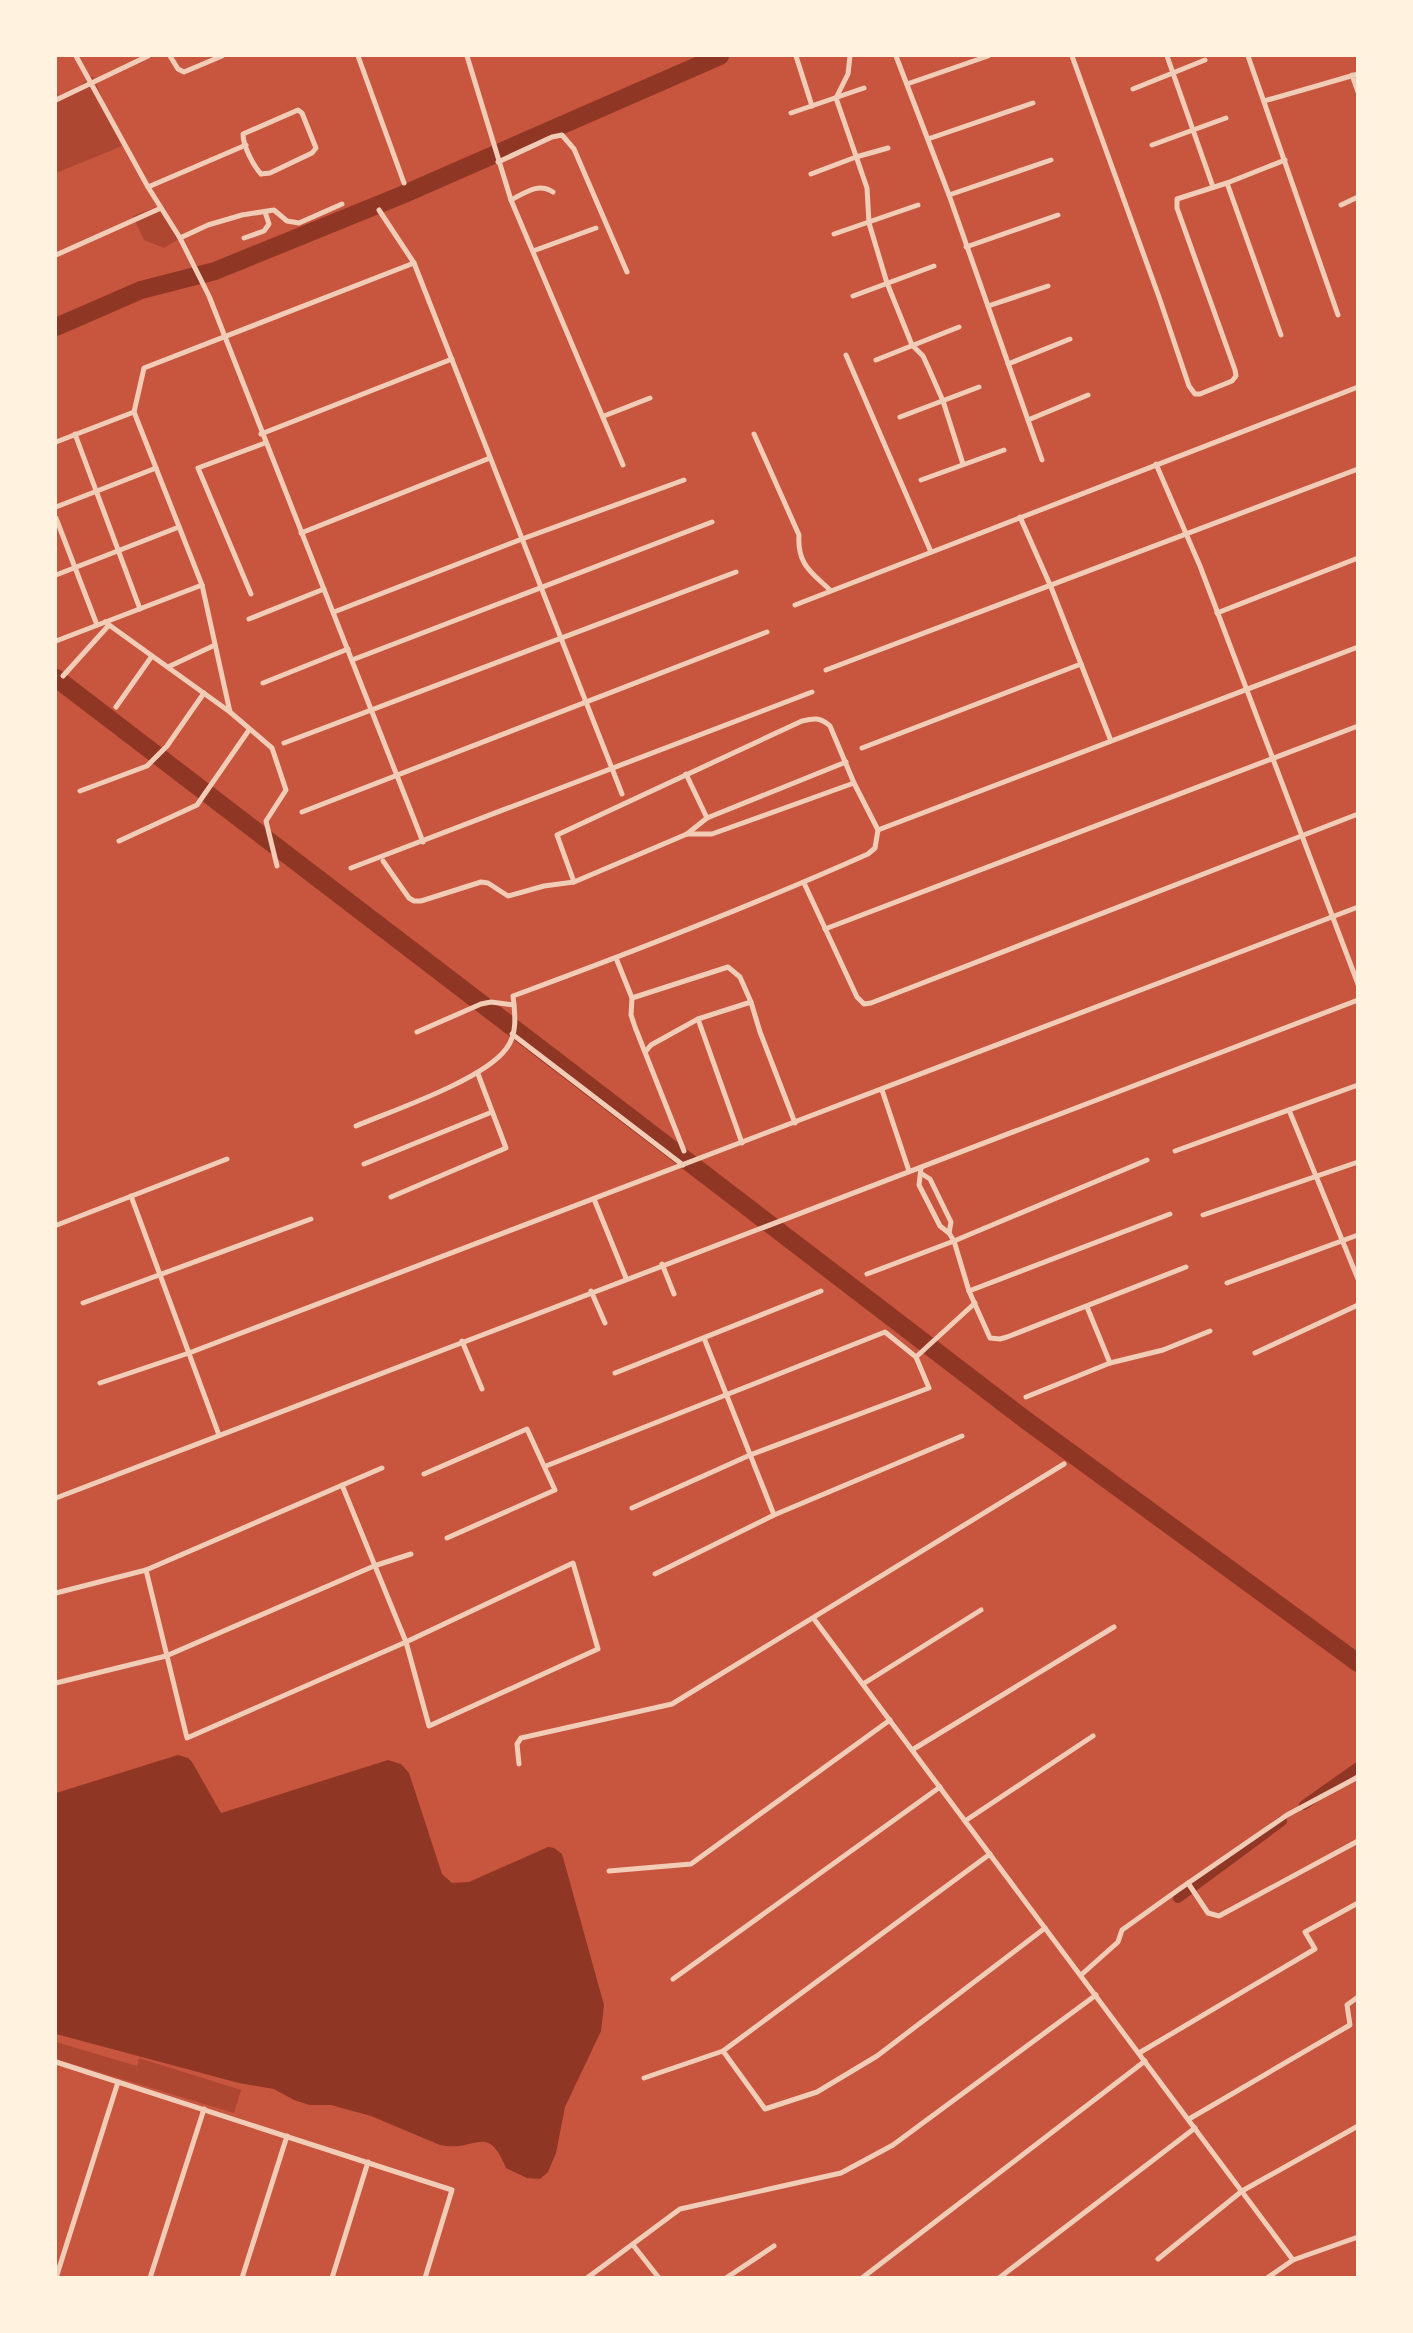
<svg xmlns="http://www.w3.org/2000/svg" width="1413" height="2333" viewBox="0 0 1413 2333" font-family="Mulish,sans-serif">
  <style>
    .green { fill: #ae4732 }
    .water { fill: #8f3625 }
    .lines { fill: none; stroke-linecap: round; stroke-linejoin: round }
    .canal { stroke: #8f3625; stroke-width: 10 }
    .river { stroke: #8f3625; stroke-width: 18 }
    .minor { stroke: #f1ccb7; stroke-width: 5 }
  </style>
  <rect width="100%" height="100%" fill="#c8553d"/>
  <g class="green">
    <polygon points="93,76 122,146 56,173 56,103"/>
    <polygon points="161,205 180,238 164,248 144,240 133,216"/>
    <polygon points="56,2042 137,2066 139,2058 241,2090 234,2113 56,2059"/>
  </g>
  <path class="water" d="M178,1755L188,1758L192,1762L221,1813L388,1760L401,1764L409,1773L442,1874L452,1883L469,1882L548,1847L554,1848L562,1854L604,2005L601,2031L565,2107L556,2153L548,2172L540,2179L527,2178L506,2168C487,2121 475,2153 440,2145L371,2116L331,2105H310L294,2100L274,2089L239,2083L56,2034V1793Z"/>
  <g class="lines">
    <g class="canal">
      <polyline points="1304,1805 1358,1767"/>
      <polyline points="1178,1898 1282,1821"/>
    </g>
    <g class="river">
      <polyline points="56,327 141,290 215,271 402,195 720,56"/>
      <polyline points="56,678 1027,1421 1358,1663"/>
    </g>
    <g class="minor">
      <polyline points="76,56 148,187 180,238 209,296 423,842"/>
      <polyline points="170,56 178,69 184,72 222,56"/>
      <polyline points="358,56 404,183"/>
      <polyline points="467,56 511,200 623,465"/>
      <polyline points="796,56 812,106"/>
      <polyline points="850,56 848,74 836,98 867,188 869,223 887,283 912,345 923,356 929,369 943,401 963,464"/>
      <polyline points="896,56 949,195 1042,460"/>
      <polyline points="1072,56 1159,297 1189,386 1195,394 1200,394 1232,381 1236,376 1235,370 1177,208 1177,199 1227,183 1285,160"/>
      <polyline points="1167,56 1213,187"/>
      <polyline points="1248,56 1338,315"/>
      <polyline points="1352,75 1358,92"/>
      <polyline points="907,84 988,56"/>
      <polyline points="1133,89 1205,60"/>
      <polyline points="56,100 148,56"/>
      <polyline points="1264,101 1358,74"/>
      <path d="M298,110L302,113L316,148L312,153L270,173L261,174C253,165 243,146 243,134Z"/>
      <polyline points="791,113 864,88"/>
      <polyline points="928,139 1033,103"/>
      <polyline points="1152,145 1226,118"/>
      <polyline points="498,162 552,137 562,135 574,149 627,272"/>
      <polyline points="811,174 856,157 888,148"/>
      <polyline points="1227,183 1281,335"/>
      <polyline points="148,187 246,145"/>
      <polyline points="949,195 1051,160"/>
      <path d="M511,200C525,193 538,182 553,192"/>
      <polyline points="1341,205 1358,197"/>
      <polyline points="379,210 414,263 425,291 622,794"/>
      <polyline points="834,234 918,205"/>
      <polyline points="180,238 208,225 242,215 274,210 287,221 299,223 342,204"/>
      <polyline points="244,238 264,231 269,224 265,212"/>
      <polyline points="966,247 1058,215"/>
      <polyline points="533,251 596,228"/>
      <polyline points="56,255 161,208"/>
      <polyline points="853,296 934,266"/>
      <polyline points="988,306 1048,286"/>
      <polyline points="846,355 931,552"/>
      <polyline points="876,360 959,327"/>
      <polyline points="1008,364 1070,339"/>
      <polyline points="134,412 202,585 230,712"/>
      <polyline points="604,416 650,398"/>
      <polyline points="900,417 979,387"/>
      <polyline points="1028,420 1088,395"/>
      <polyline points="75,434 140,609"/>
      <polyline points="261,434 452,359"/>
      <path d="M754,434L799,535C797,564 811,572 830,590"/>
      <polyline points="56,442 134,412 144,368 414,263"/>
      <polyline points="1156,464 1200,566 1358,984"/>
      <polyline points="921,480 1004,450"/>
      <polyline points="56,507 156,468"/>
      <polyline points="1020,517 1051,587 1111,741"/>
      <polyline points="56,518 97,625"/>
      <polyline points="301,533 490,458"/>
      <polyline points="56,575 179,527"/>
      <polyline points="251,594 198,468 265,443"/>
      <polyline points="795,605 1358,387"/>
      <polyline points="334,612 522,539 684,480"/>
      <polyline points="1217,613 1358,558"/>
      <polyline points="249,619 324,589"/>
      <polyline points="105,622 230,712 272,748 286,790 266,821 277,866"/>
      <polyline points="56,641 202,585"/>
      <polyline points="352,660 712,522"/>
      <polyline points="168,667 215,645"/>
      <polyline points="826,670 1358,469"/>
      <polyline points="63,676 109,625"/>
      <polyline points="263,683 348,649"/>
      <polyline points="116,707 152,656"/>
      <polyline points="284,743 736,572"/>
      <polyline points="862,748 1081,664"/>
      <polyline points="686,774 707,818"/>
      <polyline points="80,791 147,766 167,746 204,693"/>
      <polyline points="302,812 767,632"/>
      <polyline points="878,830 1358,647"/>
      <polyline points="687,834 712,834 854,783"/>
      <polyline points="119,841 197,805 249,730"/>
      <polyline points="383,861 409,898 414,901 421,901 481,882 488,883 508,896 544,886 574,882 687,834 707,818 846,762"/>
      <polyline points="351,868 812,692"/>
      <polyline points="804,883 857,997 864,1004 871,1003 1358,814"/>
      <polyline points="825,929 1358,726"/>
      <polyline points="616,958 632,998 631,1015 635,1027 684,1151"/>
      <polyline points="632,998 728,967 740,977 751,1002 760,1032 795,1123"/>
      <polyline points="698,1019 742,1143"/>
      <polyline points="417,1032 481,1004 491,1002 514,1005"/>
      <polyline points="512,1034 683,1165"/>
      <polyline points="646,1051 651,1045 698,1019 751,1002"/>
      <polyline points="882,1090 909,1171"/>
      <polyline points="1289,1110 1358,1279"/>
      <path d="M356,1126C394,1110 483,1080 506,1049C518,1034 515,1013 513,996C633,952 751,906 868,854L875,848L878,830L854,783L830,726C820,717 814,718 802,721L557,835L574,882"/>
      <polyline points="1175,1151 1358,1085"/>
      <polyline points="364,1164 492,1112"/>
      <polyline points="921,1168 919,1185 940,1226 949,1233 954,1241 969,1291 990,1338 1000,1339 1007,1337 1186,1267"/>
      <polyline points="922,1174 930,1179 951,1222 949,1233"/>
      <polyline points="131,1196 219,1435"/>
      <polyline points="391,1197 506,1148 478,1074"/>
      <polyline points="594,1199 626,1278"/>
      <polyline points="1203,1215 1358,1162"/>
      <polyline points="57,1225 227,1159"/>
      <polyline points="662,1264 674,1294"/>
      <polyline points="867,1274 954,1241 1147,1160"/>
      <polyline points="1227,1283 1358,1235"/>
      <polyline points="591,1291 605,1323"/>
      <polyline points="969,1291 1170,1214"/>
      <polyline points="83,1303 311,1219"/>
      <polyline points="1087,1307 1110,1363"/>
      <polyline points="704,1338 774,1515"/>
      <polyline points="462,1341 482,1389"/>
      <polyline points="1255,1353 1358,1305"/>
      <polyline points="916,1357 975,1303"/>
      <polyline points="615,1373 821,1291"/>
      <polyline points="100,1383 189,1353 1358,907"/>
      <polyline points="1026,1397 1110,1363 1163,1350 1210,1331"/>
      <polyline points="546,1466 885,1332 916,1357 929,1388 750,1455 632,1508"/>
      <polyline points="424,1474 527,1429 555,1490 447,1538"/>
      <path d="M56,1498C489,1331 924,1167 1358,1000"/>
      <polyline points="146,1570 187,1738 406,1642 573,1563 598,1649 429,1726 406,1642 342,1485"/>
      <polyline points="655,1574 774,1515 962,1436"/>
      <polyline points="56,1593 146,1570 382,1468"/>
      <polyline points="814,1619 1293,2260"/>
      <polyline points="56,1683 166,1656 374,1566 411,1554"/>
      <polyline points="863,1684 981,1610"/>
      <polyline points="912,1750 1114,1627"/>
      <polyline points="519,1764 517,1744 521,1738 672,1704 1064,1464"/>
      <polyline points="965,1821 1093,1736"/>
      <polyline points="609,1871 691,1864 890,1720"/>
      <polyline points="1188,1883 1208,1913 1219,1916 1358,1841"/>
      <polyline points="1081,1975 1118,1942 1122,1930 1178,1890 1287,1815 1358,1777"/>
      <polyline points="673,1979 940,1787"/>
      <polyline points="723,2051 990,1854"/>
      <polyline points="1139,2053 1315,1949 1305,1932 1358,1903"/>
      <polyline points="56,2062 452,2190 425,2278"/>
      <polyline points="644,2078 723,2051 765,2109 817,2092 877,2056 1045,1928"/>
      <polyline points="1189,2119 1350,2025 1347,2005 1358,1997"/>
      <polyline points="633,2245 659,2278"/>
      <polyline points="1158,2259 1242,2191 1358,2126"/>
      <polyline points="56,2278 118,2082"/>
      <polyline points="150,2278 204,2109"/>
      <polyline points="242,2278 287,2136"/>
      <polyline points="332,2278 368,2162"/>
      <polyline points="587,2278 680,2209 841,2173 893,2145 1096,1995"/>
      <polyline points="726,2278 774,2246"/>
      <polyline points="862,2278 1145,2061"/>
      <polyline points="999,2278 1195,2128"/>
      <polyline points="1267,2278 1293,2260 1358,2237"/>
    </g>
  </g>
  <rect width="1413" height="2333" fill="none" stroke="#fff3e0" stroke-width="114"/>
</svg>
